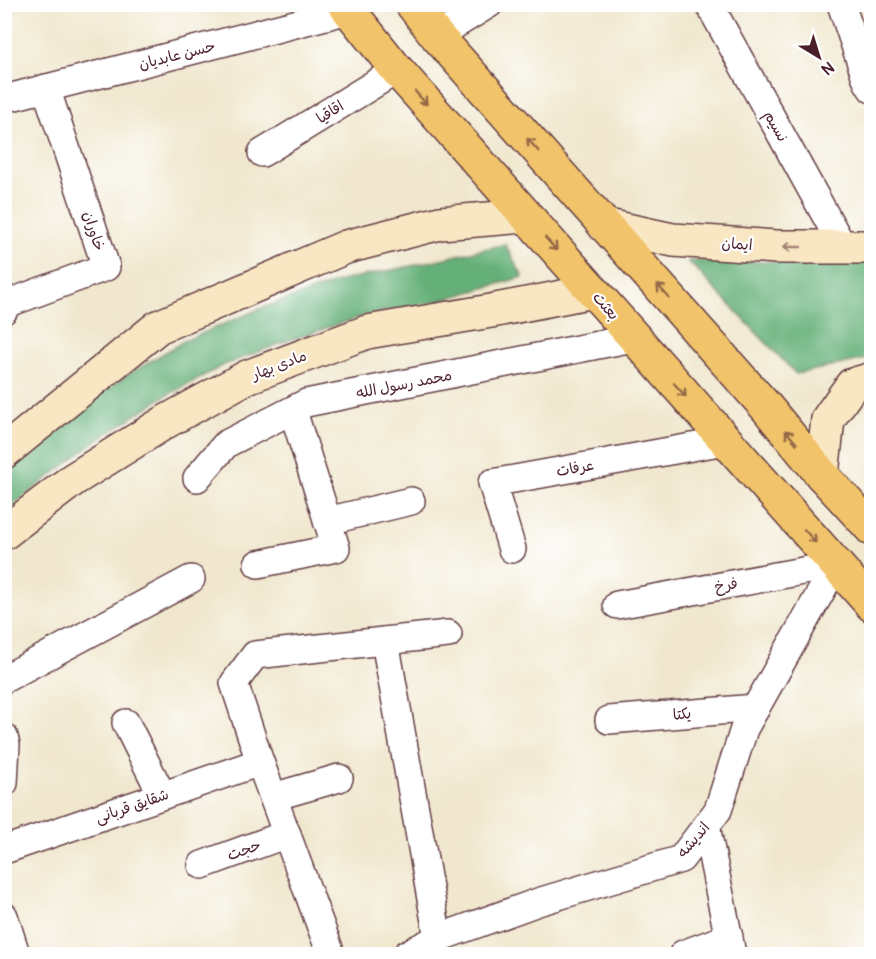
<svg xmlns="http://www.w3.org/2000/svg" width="876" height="959" viewBox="0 0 876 959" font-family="Pangolin,'Playpen Sans Arabic',sans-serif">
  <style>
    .forest { fill: #65b078; stroke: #586852; stroke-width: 1.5 }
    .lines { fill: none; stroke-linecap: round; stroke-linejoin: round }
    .street-casing { stroke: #633d43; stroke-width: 30 }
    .secondary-casing { stroke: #633d43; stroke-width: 36 }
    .primary-casing { stroke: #633d43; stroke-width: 36 }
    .street { stroke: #fff; stroke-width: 27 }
    .secondary { stroke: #f9e7c3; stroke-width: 33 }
    .primary { stroke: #f1c36a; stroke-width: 33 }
    .oneway { stroke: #956947 }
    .oneway2 { stroke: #a28377 }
    .labels { text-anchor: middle; stroke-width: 4.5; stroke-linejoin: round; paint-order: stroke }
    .street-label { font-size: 15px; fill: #4a1f2b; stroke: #fff }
  </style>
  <rect width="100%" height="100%" fill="#fff"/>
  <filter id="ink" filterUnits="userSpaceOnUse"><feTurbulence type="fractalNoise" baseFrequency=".0167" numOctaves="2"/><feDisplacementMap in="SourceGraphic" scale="12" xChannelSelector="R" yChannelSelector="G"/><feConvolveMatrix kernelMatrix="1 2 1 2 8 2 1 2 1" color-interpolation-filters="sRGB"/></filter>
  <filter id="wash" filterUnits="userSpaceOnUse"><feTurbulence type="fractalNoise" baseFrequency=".008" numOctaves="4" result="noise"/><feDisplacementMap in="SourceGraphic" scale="24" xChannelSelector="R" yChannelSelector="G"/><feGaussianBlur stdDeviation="1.35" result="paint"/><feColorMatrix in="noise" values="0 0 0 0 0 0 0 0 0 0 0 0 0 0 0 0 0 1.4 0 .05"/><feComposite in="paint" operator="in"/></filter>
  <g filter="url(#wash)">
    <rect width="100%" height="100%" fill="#f0e7ce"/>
    <g class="forest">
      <polygon points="505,244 523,277 434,302 367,315 290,340 224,365 160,399 96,441 5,511 5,468 67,419 124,377 184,341 264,307 344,280 411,266"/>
      <polygon points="688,261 871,263 871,358 796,374"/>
    </g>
  </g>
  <g filter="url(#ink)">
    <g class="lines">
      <g class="street-casing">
        <g id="street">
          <polyline points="709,4 843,247"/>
          <polyline points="841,4 867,81 872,89"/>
          <polyline points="437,36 489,4"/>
          <polyline points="4,99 349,10"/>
          <polyline points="262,153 397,70"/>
          <polyline points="4,310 6,304 106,267 46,88"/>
          <polyline points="197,478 226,444 306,403 633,338"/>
          <polyline points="327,521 411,501"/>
          <polyline points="512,549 492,483 725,441"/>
          <polyline points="258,564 336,548 293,411"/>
          <polyline points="617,605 836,565"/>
          <polyline points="385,641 438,938"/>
          <polyline points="4,679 191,579"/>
          <polyline points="609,720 756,708"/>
          <polyline points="126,723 162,795"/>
          <polyline points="4,737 6,745 4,783"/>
          <polyline points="273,797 339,778"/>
          <polyline points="706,826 732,954"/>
          <polyline points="4,850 260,762"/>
          <polyline points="202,865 287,834"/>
          <polyline points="4,916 16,954"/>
          <polyline points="331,954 260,762 234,683 255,655 448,634"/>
          <polyline points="407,954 438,938 538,902 681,859 718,810 744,729 836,565"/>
          <polyline points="683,954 729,937"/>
        </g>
      </g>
      <g class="secondary-casing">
        <g id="secondary">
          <polyline points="604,225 673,240 776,247 872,247"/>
          <polyline points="4,452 158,327 346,247 440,223 525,216"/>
          <polyline points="822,475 828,419 852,385 872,379"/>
          <polyline points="4,533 74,479 167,421 247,377 367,332 491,311 593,291"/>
        </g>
      </g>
      <g class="primary-casing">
        <g id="primary">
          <polyline points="344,4 397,70 872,605"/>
          <polyline points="412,4 437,36 767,408 822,475 872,529"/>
        </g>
      </g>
      <use href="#street" class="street"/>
      <use href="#secondary" class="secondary"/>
      <use href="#primary" class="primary"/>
    </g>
    <defs><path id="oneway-shaft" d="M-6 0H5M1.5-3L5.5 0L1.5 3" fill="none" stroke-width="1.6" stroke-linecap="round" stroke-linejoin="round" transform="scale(1.5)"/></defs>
    <g class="oneway">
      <use href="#oneway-shaft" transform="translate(421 98) rotate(48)"/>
      <use href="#oneway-shaft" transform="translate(533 145) rotate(-132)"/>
      <use href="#oneway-shaft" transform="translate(551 244) rotate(48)"/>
      <use href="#oneway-shaft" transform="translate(663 291) rotate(-132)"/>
      <use href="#oneway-shaft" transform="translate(680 390) rotate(48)"/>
      <use href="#oneway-shaft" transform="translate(791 437) rotate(-130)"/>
      <use href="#oneway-shaft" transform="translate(810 536) rotate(48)"/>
    </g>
    <use class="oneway2" href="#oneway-shaft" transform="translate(792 247) rotate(-180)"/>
  </g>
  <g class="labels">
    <g class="street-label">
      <text transform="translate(177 55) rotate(-14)" y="5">حسن عابدیان</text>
      <text transform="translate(330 112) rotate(-32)" y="5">اقاقیا</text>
      <text transform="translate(776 126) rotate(61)" y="5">نسیم</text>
      <text transform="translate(94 231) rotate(72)" y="5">خاوران</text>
      <text transform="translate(737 244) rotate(4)" y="5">ایمان</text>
      <text transform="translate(606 306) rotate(49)" y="5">بعثت</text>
      <text transform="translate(279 365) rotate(-21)" y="5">مادی بهار</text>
      <text transform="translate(404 384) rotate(-11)" y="5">محمد رسول الله</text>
      <text transform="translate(575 468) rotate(-10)" y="5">عرفات</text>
      <text transform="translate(726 585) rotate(-10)" y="5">فرخ</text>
      <text transform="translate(682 714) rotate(-5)" y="5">یکتا</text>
      <text transform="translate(132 806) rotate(-19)" y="5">شقایق قربانی</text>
      <text transform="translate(693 840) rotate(-49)" y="5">اندیشه</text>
      <text transform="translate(244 850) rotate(-20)" y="5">حجت</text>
    </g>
  </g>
  <rect width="876" height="959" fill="none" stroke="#fff" stroke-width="24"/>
  <g transform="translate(819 57) rotate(142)" stroke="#ffffff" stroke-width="4.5" paint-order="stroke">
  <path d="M0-4.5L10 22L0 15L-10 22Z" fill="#4a1f2b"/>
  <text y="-9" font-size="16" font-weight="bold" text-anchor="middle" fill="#4a1f2b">N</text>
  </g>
</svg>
